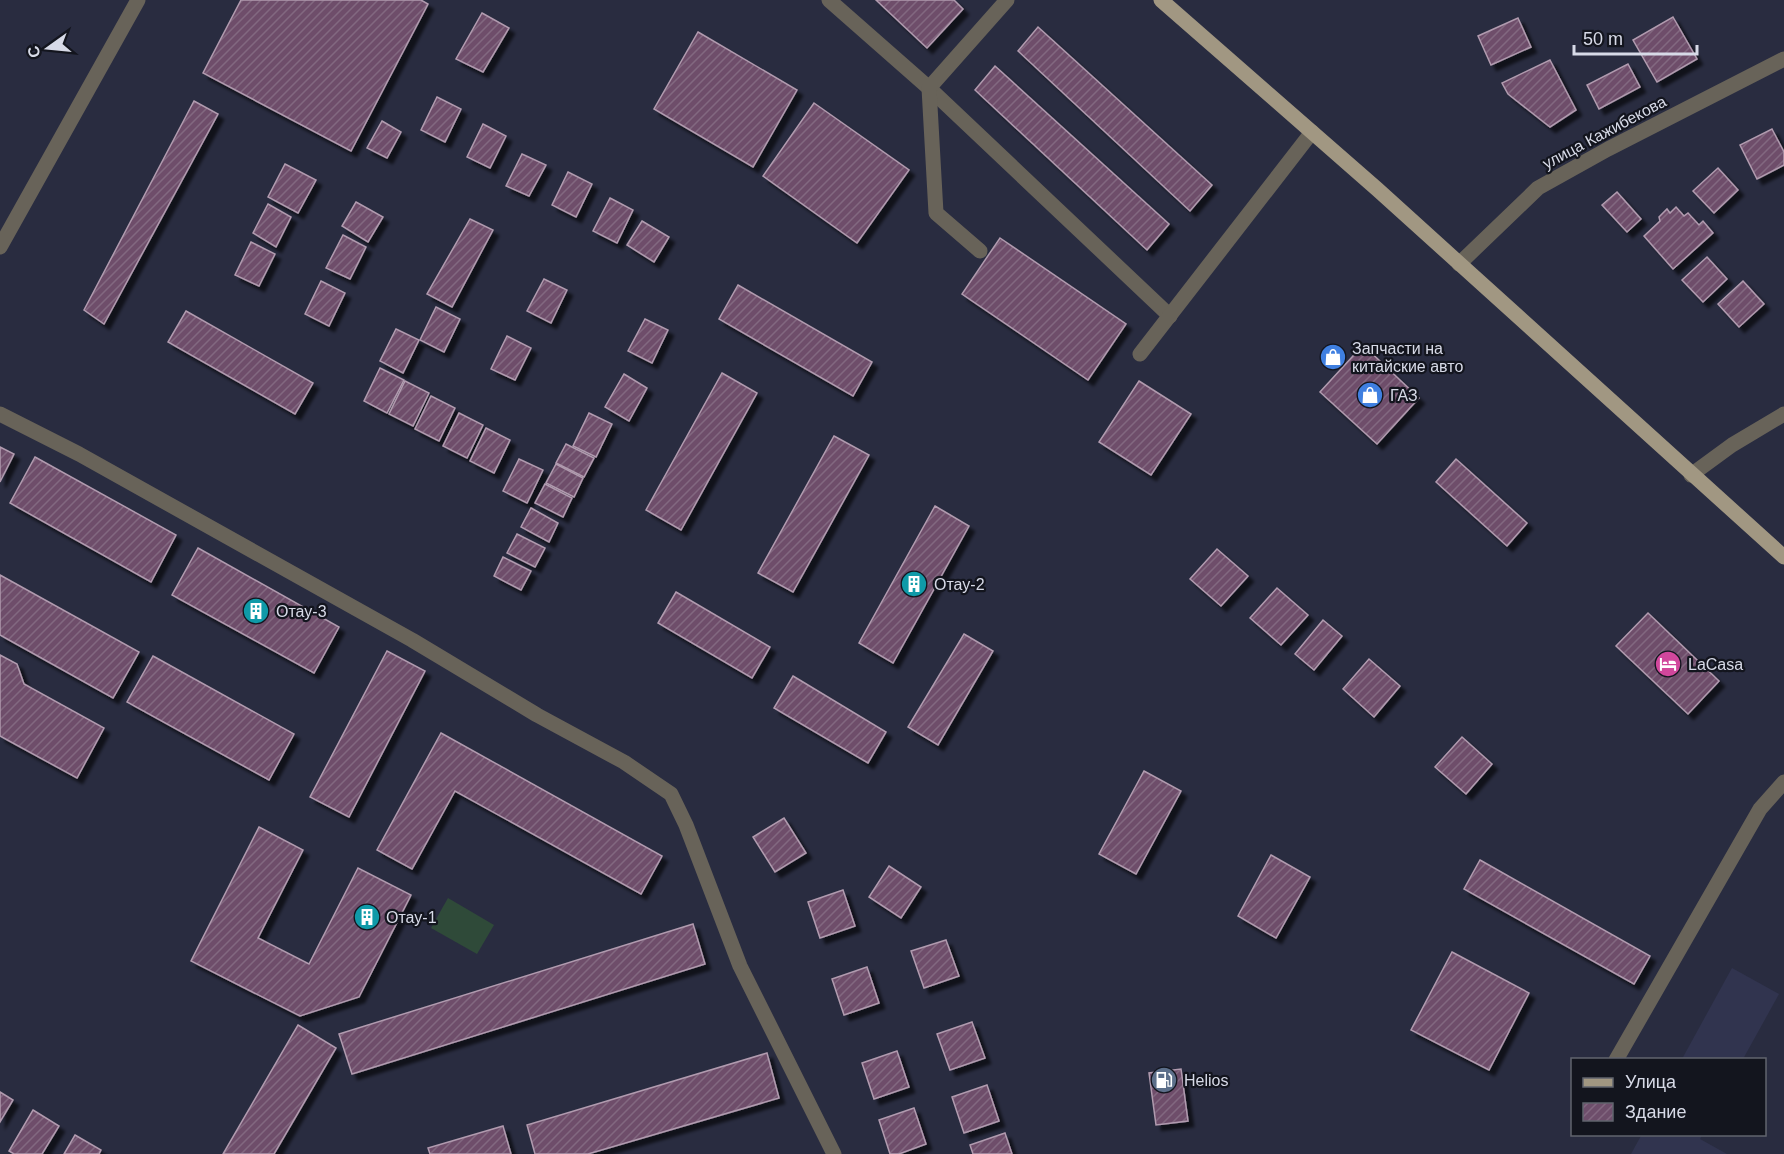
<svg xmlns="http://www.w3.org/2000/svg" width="1784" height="1154" viewBox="0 0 1784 1154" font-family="Helvetica,sans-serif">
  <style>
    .built { fill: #31344f }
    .green { fill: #2f4a39 }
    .building { fill: url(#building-hatch); stroke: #b19baf; stroke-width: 1.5; filter: url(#shadow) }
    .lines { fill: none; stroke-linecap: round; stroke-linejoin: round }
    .minor { stroke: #686359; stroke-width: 15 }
    .major { stroke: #a19782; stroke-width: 15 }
    .labels { text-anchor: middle; stroke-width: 4.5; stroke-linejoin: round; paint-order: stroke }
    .street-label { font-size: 16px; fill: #d7dae7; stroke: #13151e }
    .poi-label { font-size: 16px; fill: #d7dae7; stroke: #13151e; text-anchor: start }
  </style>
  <defs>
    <pattern id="building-hatch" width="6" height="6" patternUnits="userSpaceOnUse" patternTransform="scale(1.5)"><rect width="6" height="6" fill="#6e4e6b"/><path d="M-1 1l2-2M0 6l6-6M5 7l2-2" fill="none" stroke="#826780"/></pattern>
    <filter id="shadow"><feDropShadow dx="5.5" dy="5.5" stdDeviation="1.5" flood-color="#0009"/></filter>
  </defs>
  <rect width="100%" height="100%" fill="#292c40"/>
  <g class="built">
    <polygon points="1732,968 1779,994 1743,1059 1682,1059"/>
    <polygon points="1642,1134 1702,1135 1700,1139 1727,1154 1631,1154"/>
  </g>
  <polygon class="green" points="448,898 494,925 477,954 431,928"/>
  <g class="building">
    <polygon points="241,0 421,0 428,4 351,151 203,73"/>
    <polygon points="876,0 954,0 963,9 927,48"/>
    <polygon points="482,13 509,28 483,72 456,59"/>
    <polygon points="1673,17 1697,59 1657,82 1633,40"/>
    <polygon points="1518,18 1531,47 1491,65 1478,36"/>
    <polygon points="1038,27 1212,185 1190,211 1018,51"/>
    <polygon points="698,32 797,90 753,167 654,109"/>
    <polygon points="1550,60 1576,110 1550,127 1508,94 1502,83"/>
    <polygon points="1628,64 1640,87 1599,109 1587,85"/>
    <polygon points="995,66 1169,224 1147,250 975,90"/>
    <polygon points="437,97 461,109 445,142 421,130"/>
    <polygon points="194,101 218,114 104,324 84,310"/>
    <polygon points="814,103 909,170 857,243 763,176"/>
    <polygon points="382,121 401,132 387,158 367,148"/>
    <polygon points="483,124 506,136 490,168 467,157"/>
    <polygon points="1772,129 1784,152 1784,165 1757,179 1740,145"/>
    <polygon points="522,154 546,165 529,196 506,186"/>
    <polygon points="285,164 316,180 298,213 268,197"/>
    <polygon points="1718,168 1738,190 1714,213 1693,191"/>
    <polygon points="568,172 592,184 576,217 552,205"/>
    <polygon points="1617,192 1641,219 1627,232 1602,205"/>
    <polygon points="610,198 633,210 617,243 593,231"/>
    <polygon points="356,202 383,217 368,242 342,226"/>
    <polygon points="268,204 291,217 276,247 253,233"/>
    <polygon points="1676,207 1684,216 1688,213 1699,225 1703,221 1713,233 1673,269 1644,236 1660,221 1659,217 1667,209 1670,213"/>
    <polygon points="470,219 493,230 452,307 427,294"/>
    <polygon points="642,221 669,237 654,262 627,245"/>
    <polygon points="343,235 366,247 350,279 326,268"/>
    <polygon points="1000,238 1126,324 1088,380 962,294"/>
    <polygon points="251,242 275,254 259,286 235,275"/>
    <polygon points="1707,257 1727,279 1703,302 1682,280"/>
    <polygon points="544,279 567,290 551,323 527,311"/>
    <polygon points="321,281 345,293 329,326 305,314"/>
    <polygon points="1743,281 1764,304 1739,327 1718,304"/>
    <polygon points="738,285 872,362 853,396 719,319"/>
    <polygon points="436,307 460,319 444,352 420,340"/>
    <polygon points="186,311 313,383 295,414 168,342"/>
    <polygon points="645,319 668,330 652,363 628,351"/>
    <polygon points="396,329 419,340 403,373 380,361"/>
    <polygon points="507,336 531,348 515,380 491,369"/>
    <polygon points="1363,345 1419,398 1377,444 1320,392"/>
    <polygon points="380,368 404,380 387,413 364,401"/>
    <polygon points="722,373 757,393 681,530 646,510"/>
    <polygon points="624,374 647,388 629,421 605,407"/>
    <polygon points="405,381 429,393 413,426 389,414"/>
    <polygon points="1139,381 1191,414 1151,475 1099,442"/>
    <polygon points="431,396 455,408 439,441 415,429"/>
    <polygon points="459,413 483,425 467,458 443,446"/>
    <polygon points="589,413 612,424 596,457 573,446"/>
    <polygon points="486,428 510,440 494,473 470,461"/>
    <polygon points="834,436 869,455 793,592 758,573"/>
    <polygon points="566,444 594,458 584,477 556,463"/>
    <polygon points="0,447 14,454 0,482"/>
    <polygon points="35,457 176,535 151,582 10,503"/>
    <polygon points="519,459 543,470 527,503 503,491"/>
    <polygon points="1456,459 1527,523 1507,546 1436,482"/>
    <polygon points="556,464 583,478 574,497 546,483"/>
    <polygon points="545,484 572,498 563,517 535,503"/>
    <polygon points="935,506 969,526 893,663 859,643"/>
    <polygon points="531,508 558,523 549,542 521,527"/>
    <polygon points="517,534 545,548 535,567 507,553"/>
    <polygon points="198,548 339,627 314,673 172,595"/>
    <polygon points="1217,549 1248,576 1221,606 1190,579"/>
    <polygon points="503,557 531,571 521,590 494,576"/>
    <polygon points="0,575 139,652 113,698 0,635"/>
    <polygon points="1277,588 1308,615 1281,645 1250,618"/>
    <polygon points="676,592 770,647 752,678 658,623"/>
    <polygon points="1648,613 1719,681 1688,714 1616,646"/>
    <polygon points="1323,620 1342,636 1314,670 1295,654"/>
    <polygon points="964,634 993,651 938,745 908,727"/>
    <polygon points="387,651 425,671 349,817 310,797"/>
    <polygon points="0,655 17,664 24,684 104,728 77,778 0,736"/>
    <polygon points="153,656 294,734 269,780 127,702"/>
    <polygon points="1369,659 1400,686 1374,717 1343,689"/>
    <polygon points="793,676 886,732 868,763 774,708"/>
    <polygon points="441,733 662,856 641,894 455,791 412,869 377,850"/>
    <polygon points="1462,737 1492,764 1466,794 1435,767"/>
    <polygon points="1144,771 1181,791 1136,874 1099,854"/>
    <polygon points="784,818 806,853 775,872 753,837"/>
    <polygon points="259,827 303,850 258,938 309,964 358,868 411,895 359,997 300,1016 191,961"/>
    <polygon points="1271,855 1310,877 1276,938 1238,916"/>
    <polygon points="1480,860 1650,956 1634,984 1464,889"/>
    <polygon points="889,866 921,887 901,918 869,897"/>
    <polygon points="843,890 855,926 820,938 808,902"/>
    <polygon points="693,924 705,964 352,1074 339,1034"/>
    <polygon points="946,940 959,976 924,988 911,951"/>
    <polygon points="1452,952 1529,993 1489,1070 1411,1030"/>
    <polygon points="867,967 879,1003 844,1015 832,979"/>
    <polygon points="972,1022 985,1058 950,1070 937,1034"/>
    <polygon points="298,1025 336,1048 274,1154 223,1154"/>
    <polygon points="897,1051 909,1087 874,1099 862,1063"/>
    <polygon points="767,1053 779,1098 588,1154 535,1154 527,1125"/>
    <polygon points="1181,1069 1188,1121 1156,1125 1149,1073"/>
    <polygon points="987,1085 999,1121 964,1133 952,1097"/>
    <polygon points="0,1092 13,1100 0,1122"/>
    <polygon points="914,1108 926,1144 899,1154 890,1154 879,1120"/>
    <polygon points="33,1110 59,1126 42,1154 14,1154 9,1151"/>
    <polygon points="503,1126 511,1154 430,1154 428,1148"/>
    <polygon points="1005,1133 1012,1154 973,1154 970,1145"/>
    <polygon points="75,1135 101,1150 99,1154 64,1154"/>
  </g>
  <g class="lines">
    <g class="minor">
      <polyline points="829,0 929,88 1170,316"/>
      <polyline points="0,247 138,0"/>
      <polyline points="980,251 936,213 929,88 1007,0"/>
      <polyline points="1459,264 1538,188 1608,149 1784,59"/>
      <polyline points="1140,354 1312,132"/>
      <polyline points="0,414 79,454 412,640 537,715 624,762 671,794 686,825 740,966 834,1154"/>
      <polyline points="1691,475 1732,445 1784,414"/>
      <polyline points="1616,1060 1760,809 1784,782"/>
    </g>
    <polyline class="major" points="1161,0 1377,189 1784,557"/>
  </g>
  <defs>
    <g id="shop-disc" transform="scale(1.35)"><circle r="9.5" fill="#3f7fe0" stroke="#13151e"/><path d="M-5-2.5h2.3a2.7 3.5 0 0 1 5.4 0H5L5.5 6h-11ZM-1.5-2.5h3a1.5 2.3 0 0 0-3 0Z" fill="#fff"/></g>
    <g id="building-disc" transform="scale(1.35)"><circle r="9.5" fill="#0f9aa8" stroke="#13151e"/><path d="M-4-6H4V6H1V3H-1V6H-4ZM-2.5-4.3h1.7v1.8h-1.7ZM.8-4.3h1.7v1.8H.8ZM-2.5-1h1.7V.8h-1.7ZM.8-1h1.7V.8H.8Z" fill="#fff"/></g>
    <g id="hotel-disc" transform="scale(1.35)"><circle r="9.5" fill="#d1479c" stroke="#13151e"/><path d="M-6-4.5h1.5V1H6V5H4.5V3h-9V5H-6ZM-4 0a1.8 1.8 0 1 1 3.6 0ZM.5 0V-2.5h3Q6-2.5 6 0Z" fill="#fff"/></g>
    <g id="fuel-disc" transform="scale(1.35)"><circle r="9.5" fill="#5c6f8a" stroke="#13151e"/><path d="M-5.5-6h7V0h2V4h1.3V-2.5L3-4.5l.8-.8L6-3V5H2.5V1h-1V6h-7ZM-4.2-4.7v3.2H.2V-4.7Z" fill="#fff"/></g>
  </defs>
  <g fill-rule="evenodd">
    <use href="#shop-disc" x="1333" y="357"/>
    <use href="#shop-disc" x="1370" y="395"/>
    <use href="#building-disc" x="914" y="584"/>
    <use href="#building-disc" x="256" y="611"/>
    <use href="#hotel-disc" x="1668" y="664"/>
    <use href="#building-disc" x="367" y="917"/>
    <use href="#fuel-disc" x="1164" y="1080"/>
  </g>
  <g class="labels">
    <g class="street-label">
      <text transform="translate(1604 132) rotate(-28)" y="6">улица Кажибекова</text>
    </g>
    <g class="poi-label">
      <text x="1352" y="354">Запчасти на<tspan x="1352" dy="18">китайские авто</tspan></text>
      <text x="1390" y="401">ГАЗ</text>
      <text x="934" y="590">Отау-2</text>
      <text x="276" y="617">Отау-3</text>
      <text x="1688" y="670">LaCasa</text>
      <text x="386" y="923">Отау-1</text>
      <text x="1184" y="1086">Helios</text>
    </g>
  </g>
  <rect x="1571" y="1058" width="195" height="78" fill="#13151e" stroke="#61646e" stroke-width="1.5"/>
  <rect x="1583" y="1078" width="30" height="9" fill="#a19782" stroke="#61646e" stroke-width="1.5"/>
  <text x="1625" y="1088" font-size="18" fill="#d7dae7">Улица</text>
  <rect x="1583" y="1103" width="30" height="18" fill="url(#building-hatch)" stroke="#61646e" stroke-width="1.5"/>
  <text x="1625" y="1118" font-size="18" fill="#d7dae7">Здание</text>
  <g transform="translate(48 48) rotate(255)" stroke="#13151e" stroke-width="4.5" paint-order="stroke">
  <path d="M0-4.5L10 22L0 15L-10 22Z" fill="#d7dae7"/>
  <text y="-9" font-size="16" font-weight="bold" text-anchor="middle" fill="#d7dae7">С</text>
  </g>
  <path d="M1574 45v9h123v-9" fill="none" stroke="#d7dae7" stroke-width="3"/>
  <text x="1583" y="45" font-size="18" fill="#d7dae7" stroke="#13151e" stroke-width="4.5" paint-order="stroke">50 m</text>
</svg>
